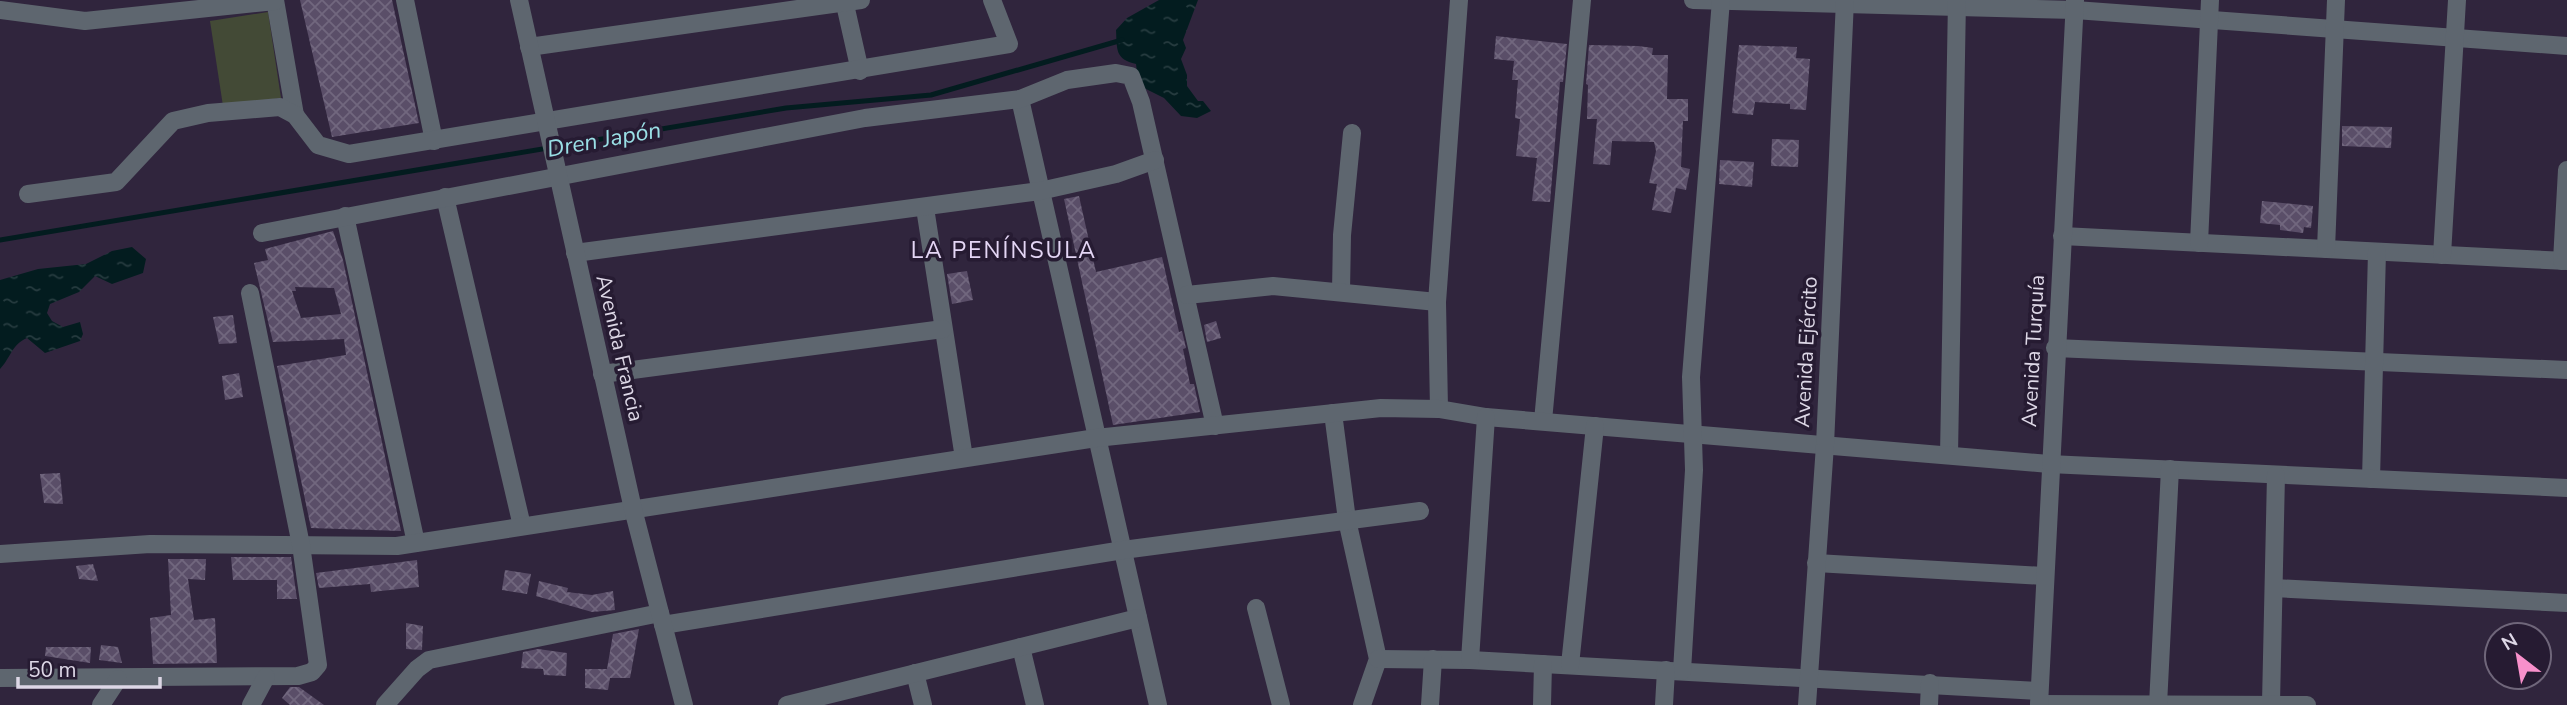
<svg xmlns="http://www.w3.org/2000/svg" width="2567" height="705" viewBox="0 0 2567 705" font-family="'Nunito Sans',sans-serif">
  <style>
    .pitch { fill: #434a36 }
    .water { fill: url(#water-ripples) }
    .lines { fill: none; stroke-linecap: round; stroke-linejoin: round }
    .stream { stroke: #031c1f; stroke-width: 5 }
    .building { fill: url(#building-cross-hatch); fill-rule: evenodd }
    .minor { stroke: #5e666f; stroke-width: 18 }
    .tertiary { stroke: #5e666f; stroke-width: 18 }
    .labels { text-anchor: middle; stroke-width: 7; stroke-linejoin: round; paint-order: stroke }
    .street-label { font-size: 21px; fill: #ddd7e6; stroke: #261b32 }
    .water-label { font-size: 23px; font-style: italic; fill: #9ae0e6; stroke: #261b32 }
    .neighbourhood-label { font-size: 23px; letter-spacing: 2px; fill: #e4d6f5; stroke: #261b32 }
  </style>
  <defs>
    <pattern id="water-ripples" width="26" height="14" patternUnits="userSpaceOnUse" patternTransform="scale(1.75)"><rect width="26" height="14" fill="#031c1f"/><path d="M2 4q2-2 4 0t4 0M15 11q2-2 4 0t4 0" fill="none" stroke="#273c40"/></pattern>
    <pattern id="building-cross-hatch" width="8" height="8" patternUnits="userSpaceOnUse" patternTransform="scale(1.75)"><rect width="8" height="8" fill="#5a4e68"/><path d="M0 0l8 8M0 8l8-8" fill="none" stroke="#71677e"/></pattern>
  </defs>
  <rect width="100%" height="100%" fill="#30253d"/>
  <polygon class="pitch" points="268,12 281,98 223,106 210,21"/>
  <g class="water">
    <path d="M1159,0H1198L1183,40L1186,48L1181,59L1187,75V86L1198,101H1203L1211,111L1197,118L1181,116L1164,98L1144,88L1138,80L1136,64C1115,59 1117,50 1116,30L1127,18Z"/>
    <path d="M132,247L146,259L143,273L112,284L95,276L79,292L50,304L47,313L52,321L63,327L80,322L83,334L80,341L45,353L27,338C12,344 10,359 0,369V280L38,269L86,264L112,251Z"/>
  </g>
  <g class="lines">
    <polyline class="stream" points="0,240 786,108 931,95 1122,40"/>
  </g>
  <g class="building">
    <polygon points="300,0 392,0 419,123 332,137"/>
    <polygon points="1496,36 1567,44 1563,82 1560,82 1550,202 1532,201 1537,158 1516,156 1520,119 1515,118 1518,80 1512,80 1514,61 1494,59"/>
    <polygon points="1589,45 1638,46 1653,48 1652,55 1668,55 1667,99 1688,99 1688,121 1683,121 1681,167 1690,169 1686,190 1676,188 1671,213 1652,210 1657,184 1649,183 1656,151 1654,142 1612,141 1610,165 1593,164 1597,119 1587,119 1588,85 1586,84"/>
    <polygon points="1739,45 1797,47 1796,58 1810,59 1806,110 1790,109 1790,104 1755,102 1753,115 1732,113"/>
    <polygon points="2342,126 2392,127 2391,148 2342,146"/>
    <polygon points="1772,139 1799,140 1798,167 1771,166"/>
    <polygon points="1720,160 1754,162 1752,187 1719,184"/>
    <polygon points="1079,196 1096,272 1162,257 1179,332 1182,331 1186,348 1183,349 1190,384 1194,384 1200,412 1113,425 1064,199"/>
    <polygon points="2262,201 2313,206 2311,228 2304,227 2303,233 2280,230 2280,225 2260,223"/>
    <path d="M333,231L343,260L401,531L311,528L277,366L346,355L344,339L273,342L254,263L268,260L265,249ZM295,287L334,288L341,314L301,318L292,291H296Z"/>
    <polygon points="967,271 973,300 952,304 947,274"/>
    <polygon points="233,315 237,343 219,344 213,317"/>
    <polygon points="1216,321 1221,338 1207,342 1204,325"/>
    <polygon points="239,373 243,397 225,400 222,376"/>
    <polygon points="60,473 63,504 44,503 40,474"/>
    <polygon points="231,557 291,557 297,599 277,599 277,580 233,580"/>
    <polygon points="168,559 206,559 205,580 188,579 194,620 215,618 217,663 153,664 150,618 171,615"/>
    <polygon points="417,560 419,587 371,592 370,584 319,588 316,573"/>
    <polygon points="93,564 98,581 79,579 76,566"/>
    <polygon points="505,570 531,574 527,594 502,590"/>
    <polygon points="539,581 568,588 567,592 592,595 613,591 615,610 592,612 536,596"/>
    <polygon points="406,623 423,626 422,650 406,649"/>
    <polygon points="639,629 630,678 610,678 608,690 585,688 585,669 607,669 613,634"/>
    <polygon points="101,645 118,647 122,663 99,660"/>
    <polygon points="46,647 91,647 90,663 45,656"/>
    <polygon points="538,649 567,653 566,676 544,675 543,669 521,668 523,652"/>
    <polygon points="290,687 299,687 324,705 290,705 282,698"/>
  </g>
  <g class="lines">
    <g class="minor">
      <polyline points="275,0 295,115"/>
      <polyline points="405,0 434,141"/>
      <polyline points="844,0 860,71"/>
      <polyline points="1693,0 2075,10 2567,46"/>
      <polyline points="0,10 85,21 275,1"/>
      <polyline points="529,47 861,0"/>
      <polyline points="1020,99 1158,705"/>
      <polyline points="28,194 116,182 173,121 208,113 280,107 295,115 318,145 349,154 1009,44 992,0"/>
      <polyline points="445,197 522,526"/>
      <polyline points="925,208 964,458"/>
      <polyline points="345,216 416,543"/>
      <polyline points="262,233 865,118 1020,99 1067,80 1116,73 1131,76 1141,102 1215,426"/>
      <polyline points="2062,236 2567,261"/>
      <polyline points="2199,243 2210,0"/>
      <polyline points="2326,249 2336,0"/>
      <polyline points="575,253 1040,191 1116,174 1155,160"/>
      <polyline points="2442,255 2457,0"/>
      <polyline points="2562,261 2567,170"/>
      <polyline points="1341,291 1342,235 1352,133"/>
      <polyline points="1187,295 1273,286 1437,302"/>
      <polyline points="2055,348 2567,370"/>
      <polyline points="602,374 943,329"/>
      <polyline points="1439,409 1437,302 1459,0"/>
      <polyline points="1333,413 1347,520 1378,659 1362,705"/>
      <polyline points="1543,421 1582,0"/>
      <polyline points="1949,455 1957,0"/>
      <polyline points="2371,479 2377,252"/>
      <polyline points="0,554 150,544 397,546 1096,438 1381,408 1439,409 1486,417 2049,464 2567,488"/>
      <polyline points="1816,563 2044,576"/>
      <polyline points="2274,588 2567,603"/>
      <polyline points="1256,608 1281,705"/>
      <polyline points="663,625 1123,550 1420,511"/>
      <polyline points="1021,647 1035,705"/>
      <polyline points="1378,659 1470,660 2039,691"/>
      <polyline points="1470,660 1486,417"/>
      <polyline points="1570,665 1595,426"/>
      <polyline points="1682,671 1694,470 1691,377 1721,0"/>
      <polyline points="915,673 923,705"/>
      <polyline points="0,678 298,676 312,672 318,665 301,545 250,293"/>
      <polyline points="2271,703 2276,475"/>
      <polyline points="2039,704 2307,705"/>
      <polyline points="101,705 118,679"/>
      <polyline points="251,705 266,677"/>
      <polyline points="385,705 417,669 429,660 660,613"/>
      <polyline points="787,705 1138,618"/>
      <polyline points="1430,705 1433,659"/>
      <polyline points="1542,705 1543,664"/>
      <polyline points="1664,705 1666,670"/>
      <polyline points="1807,705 1825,445 1845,0"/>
      <polyline points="1929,705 1930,683"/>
      <polyline points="2039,705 2075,0"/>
      <polyline points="2158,705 2170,469"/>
    </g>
    <polyline class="tertiary" points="519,0 633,509 684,705"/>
  </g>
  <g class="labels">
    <g class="street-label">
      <text transform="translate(620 348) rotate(77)" y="7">Avenida Francia</text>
      <text transform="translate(2033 351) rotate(-87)" y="7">Avenida Turquía</text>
      <text transform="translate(1806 352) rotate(-87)" y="7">Avenida Ejército</text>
    </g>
    <g class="water-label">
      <text transform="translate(604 139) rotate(-10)" y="8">Dren Japón</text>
    </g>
    <g class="neighbourhood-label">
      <text x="1004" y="258">LA PENÍNSULA</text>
    </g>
  </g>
  <g transform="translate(2518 656) rotate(329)"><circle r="33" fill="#261b32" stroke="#6f667a" stroke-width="2"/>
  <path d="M0-5L12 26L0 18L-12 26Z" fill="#f890cb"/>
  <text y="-10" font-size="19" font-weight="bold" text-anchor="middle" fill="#ddd7e6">N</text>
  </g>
  <path d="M18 677v10h142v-10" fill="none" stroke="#ddd7e6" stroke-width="3.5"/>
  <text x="28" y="677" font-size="21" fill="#ddd7e6" stroke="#261b32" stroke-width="5" paint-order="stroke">50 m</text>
</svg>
